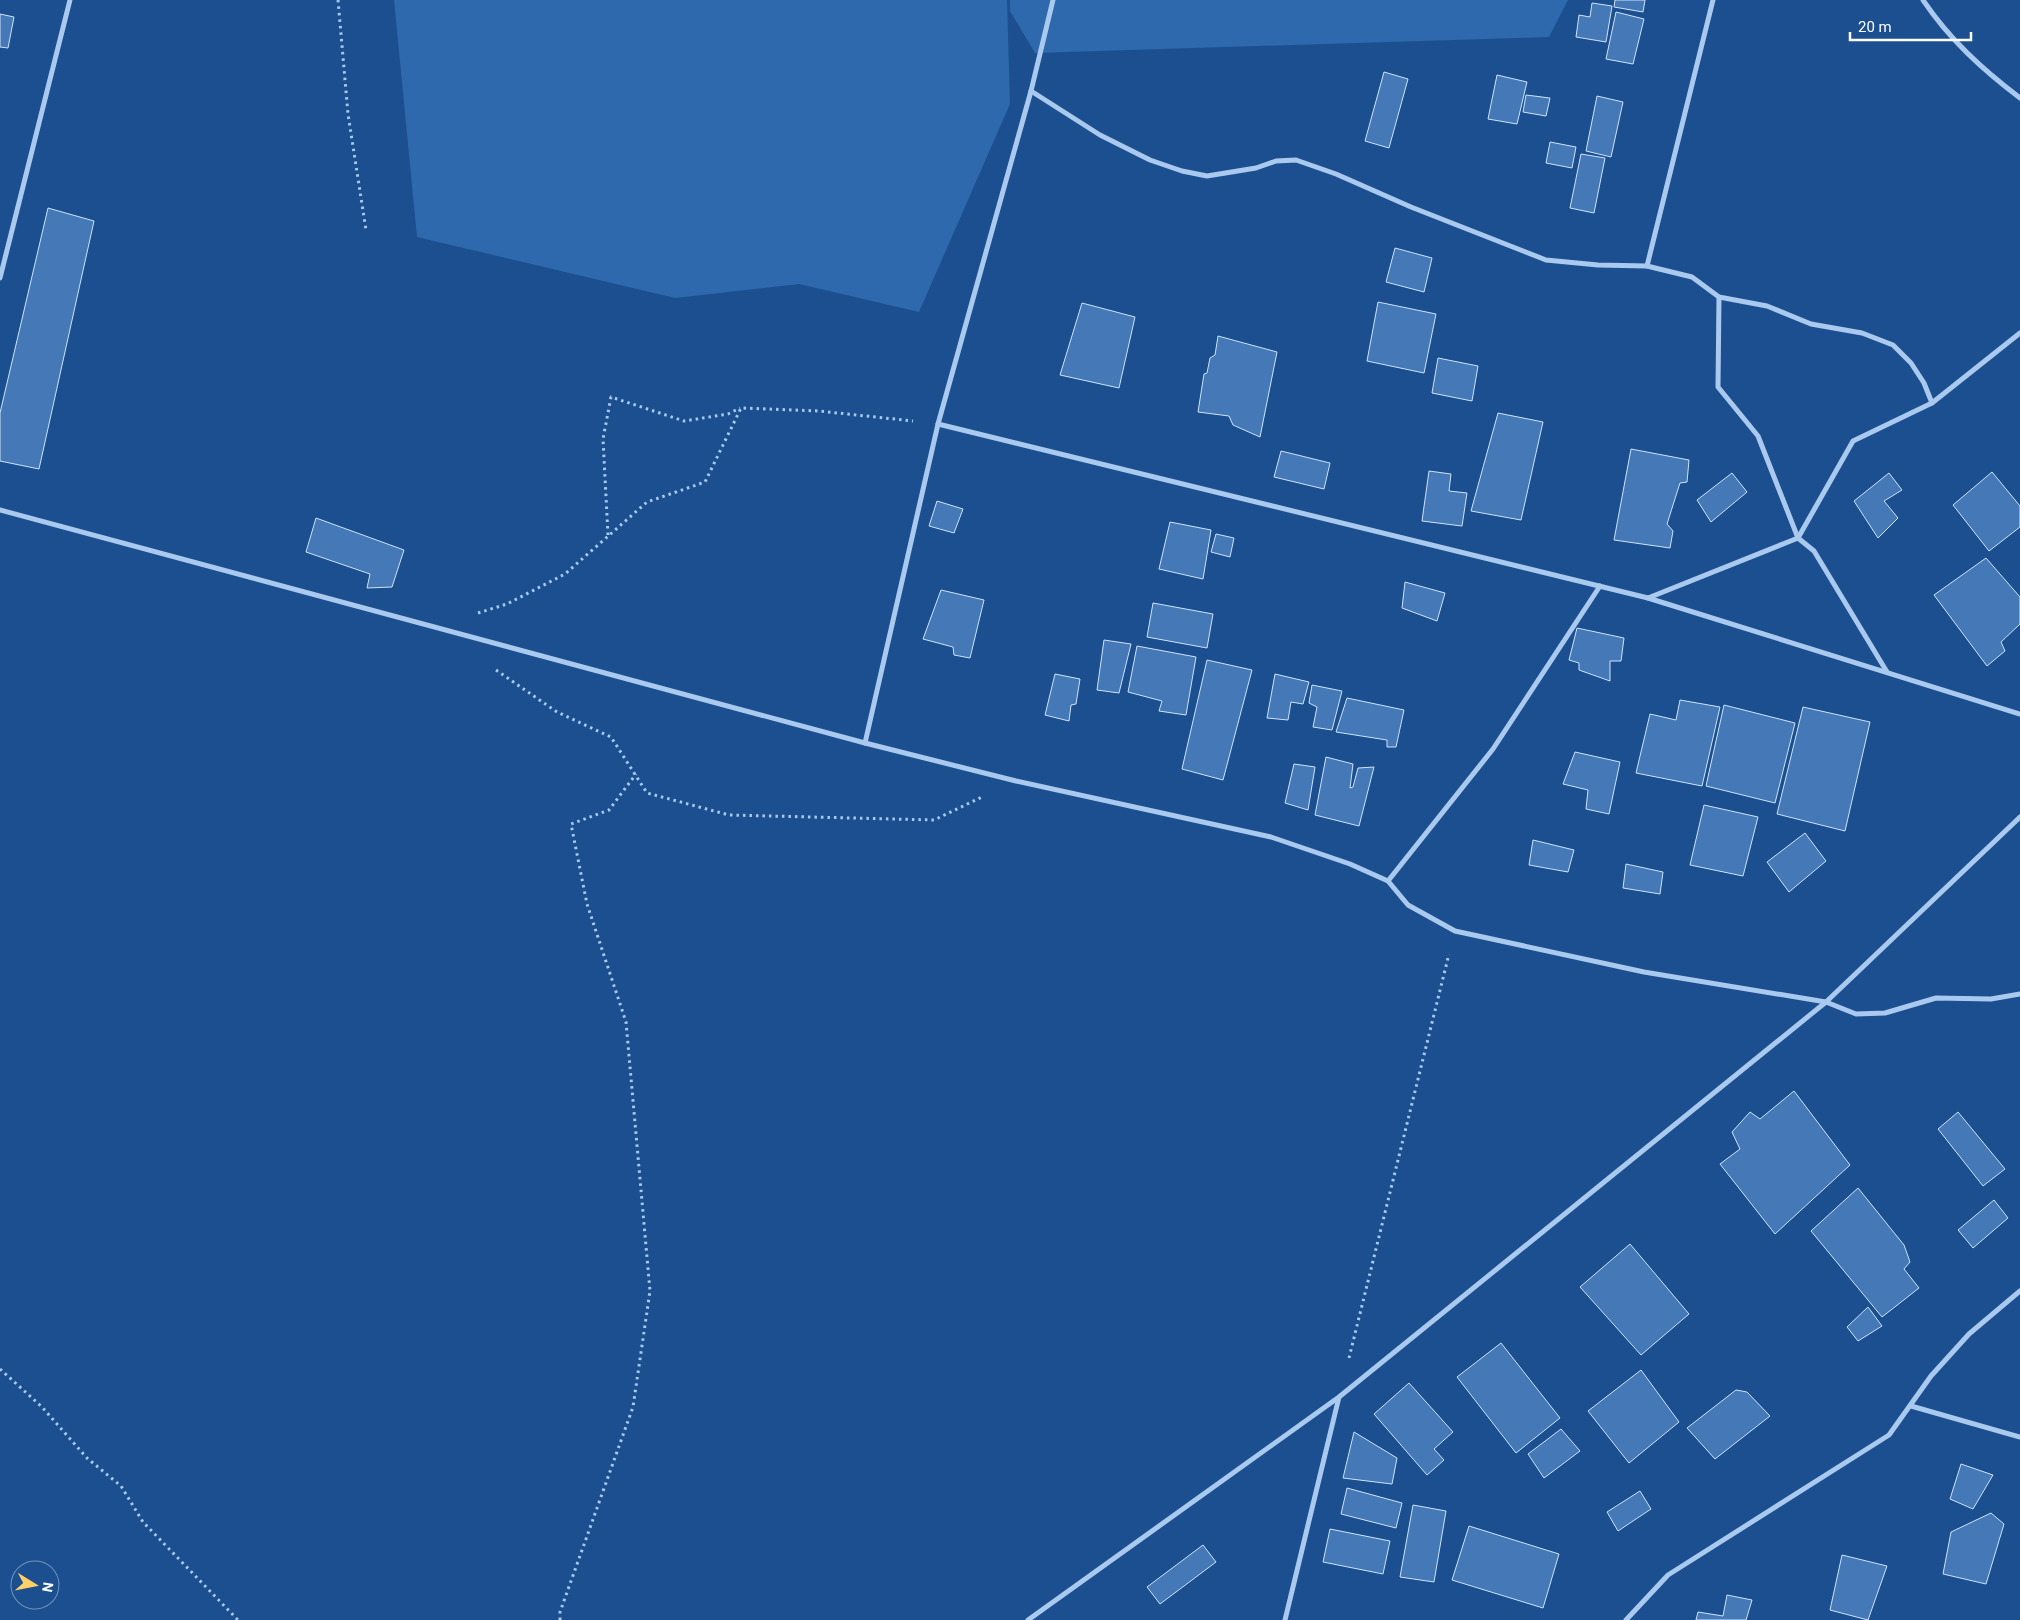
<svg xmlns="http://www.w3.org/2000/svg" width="2020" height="1620" viewBox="0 0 2020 1620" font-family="Roboto,sans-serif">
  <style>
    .green { fill: #2e69ad }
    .building { fill: #4478b7; stroke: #cfe3fa }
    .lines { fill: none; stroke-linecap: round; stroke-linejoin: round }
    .path { stroke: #a9c9ee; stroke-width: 3; stroke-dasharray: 2.5 4; stroke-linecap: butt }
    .minor { stroke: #a9c9ee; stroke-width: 5 }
  </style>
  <rect width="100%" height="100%" fill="#1b4f8f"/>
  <g class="green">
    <polygon points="394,0 1007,0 1010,104 919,312 799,284 675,298 417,237"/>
    <polygon points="1010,0 1568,0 1549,37 1035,53 1010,11"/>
  </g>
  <g class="building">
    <polygon points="1615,0 1645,0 1643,12 1614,7"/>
    <polygon points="1592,3 1612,6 1606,42 1576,37 1579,15 1590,17"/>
    <polygon points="1616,12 1644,19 1633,64 1606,59"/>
    <polygon points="0,14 14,17 8,48 0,47"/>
    <polygon points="1384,72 1408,79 1389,148 1365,141"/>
    <polygon points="1497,75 1527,82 1517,124 1488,119"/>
    <polygon points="1526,95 1550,98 1546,116 1523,112"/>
    <polygon points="1597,96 1623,102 1611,157 1586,151"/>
    <polygon points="1550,142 1576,147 1572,168 1546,163"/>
    <polygon points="1581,154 1605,158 1594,213 1570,208"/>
    <polygon points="48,208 94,221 39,469 0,461 0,413"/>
    <polygon points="1395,248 1432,258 1424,292 1386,282"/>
    <polygon points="1378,302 1436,314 1424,373 1367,361"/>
    <polygon points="1082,303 1135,317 1119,388 1060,375"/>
    <polygon points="1218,336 1277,352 1260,437 1233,425 1229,416 1198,412 1204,374 1207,373 1210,358 1215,355"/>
    <polygon points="1438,358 1478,366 1472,401 1432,393"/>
    <polygon points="1498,413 1543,422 1521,520 1471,511"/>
    <polygon points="1631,449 1689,460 1687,482 1680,483 1667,524 1673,531 1670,548 1614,540"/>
    <polygon points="1281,451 1330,463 1324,489 1274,477"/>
    <polygon points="1429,471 1451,474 1449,491 1467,493 1462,526 1422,521"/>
    <polygon points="1992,472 2020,506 2020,527 1989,551 1953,505"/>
    <polygon points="1732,473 1747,492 1711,522 1697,500"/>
    <polygon points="1889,473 1902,490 1884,501 1898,518 1878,538 1854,501"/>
    <polygon points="937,501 963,509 954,533 929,526"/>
    <polygon points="316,518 404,550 392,587 367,588 370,574 306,552"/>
    <polygon points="1170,522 1211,530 1203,579 1159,569"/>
    <polygon points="1216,534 1234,538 1230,557 1211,552"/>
    <polygon points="1986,558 2020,597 2020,624 2001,642 2005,651 1987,666 1934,595"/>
    <polygon points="1405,582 1445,593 1437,621 1402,608"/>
    <polygon points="941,590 984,600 970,658 954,655 953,647 923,639"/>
    <polygon points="1153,603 1213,614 1207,648 1147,637"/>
    <polygon points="1577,628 1624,638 1621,661 1610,661 1610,681 1579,670 1579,663 1569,660"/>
    <polygon points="1104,640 1131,644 1119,693 1097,690"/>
    <polygon points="1137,646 1196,657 1186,715 1159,711 1162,701 1128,692"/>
    <polygon points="1207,660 1252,670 1223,780 1182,769"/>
    <polygon points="1055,674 1080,679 1076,704 1071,705 1069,721 1045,715"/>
    <polygon points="1275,674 1309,682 1303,704 1291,702 1288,720 1267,718"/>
    <polygon points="1312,685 1342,691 1332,730 1313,727 1317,707 1309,703"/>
    <polygon points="1347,698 1404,710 1396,747 1387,747 1387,740 1336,732"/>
    <polygon points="1680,700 1720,707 1702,786 1636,773 1650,714 1676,720"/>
    <polygon points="1724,705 1795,723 1775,803 1706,786"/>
    <polygon points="1803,707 1870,722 1845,831 1777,814"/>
    <polygon points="1575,752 1620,762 1609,814 1586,809 1588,790 1563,784"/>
    <polygon points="1326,757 1353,764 1350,788 1353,787 1358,768 1374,767 1359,826 1315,815"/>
    <polygon points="1294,764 1315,767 1308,810 1285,803"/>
    <polygon points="1704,805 1758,817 1743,876 1690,865"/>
    <polygon points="1805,833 1826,861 1789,892 1767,862"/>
    <polygon points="1533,840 1574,850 1568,872 1529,865"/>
    <polygon points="1626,864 1663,872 1660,894 1623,888"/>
    <polygon points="1794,1091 1850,1165 1775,1234 1720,1164 1740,1149 1732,1132 1750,1112 1760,1119"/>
    <polygon points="1958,1112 2005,1169 1983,1186 1938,1129"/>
    <polygon points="1858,1188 1904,1245 1910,1262 1904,1269 1919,1288 1882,1317 1811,1231"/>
    <polygon points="1994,1200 2008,1218 1973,1248 1958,1230"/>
    <polygon points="1630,1244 1689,1314 1641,1355 1580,1287"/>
    <polygon points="1868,1307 1882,1326 1858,1341 1847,1327"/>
    <polygon points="1501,1343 1560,1418 1516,1453 1457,1377"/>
    <polygon points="1641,1370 1679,1422 1629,1463 1588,1411"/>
    <polygon points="1409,1383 1453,1432 1434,1449 1444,1460 1427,1475 1374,1414"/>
    <polygon points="1736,1390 1747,1392 1770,1416 1715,1459 1687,1428"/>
    <polygon points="1561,1429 1580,1451 1544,1478 1528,1454"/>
    <polygon points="1354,1432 1397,1458 1392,1484 1343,1478"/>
    <polygon points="1961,1464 1993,1475 1973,1509 1950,1499"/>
    <polygon points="1347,1488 1402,1503 1396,1528 1341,1514"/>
    <polygon points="1640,1491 1651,1509 1618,1531 1607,1512"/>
    <polygon points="1413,1505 1446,1511 1434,1582 1400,1577"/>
    <polygon points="1991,1513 2004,1524 1986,1584 1943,1574 1951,1532"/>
    <polygon points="1469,1526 1559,1554 1543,1608 1452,1580"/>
    <polygon points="1330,1529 1390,1541 1383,1574 1323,1562"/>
    <polygon points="1203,1545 1216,1562 1160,1604 1147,1587"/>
    <polygon points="1842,1555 1887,1566 1868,1620 1830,1610"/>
    <polygon points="1727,1595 1752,1600 1746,1620 1696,1620 1698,1612 1723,1616"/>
  </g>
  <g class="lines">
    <g class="path">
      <polyline points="338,0 348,114 366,230"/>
      <polyline points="608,535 603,439 611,397 684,421 728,414 740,408"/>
      <polyline points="478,613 507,604 565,574 647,502 705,482 741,408 819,411 913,421"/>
      <polyline points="496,670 557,712 611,737 647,793 729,815 934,820 982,797"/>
      <polyline points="1349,1358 1449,954"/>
      <polyline points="0,1369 42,1407 87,1458 121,1486 143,1522 238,1620"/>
      <polyline points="560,1620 560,1612 633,1407 650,1291 626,1022 587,904 571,824 609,810 636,774"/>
    </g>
    <g class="minor">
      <path d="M1923,0C1950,40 1982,69 2020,98"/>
      <polyline points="1031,91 1100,135 1150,160 1182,171 1207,176 1256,168 1276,161 1296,160 1336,174 1411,207 1546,260 1598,265 1647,266 1692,277 1719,297 1767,306 1811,324 1862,333 1893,345 1911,363 1924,383 1932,403"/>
      <polyline points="1647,266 1713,0"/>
      <polyline points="0,278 70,0"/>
      <polyline points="1719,297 1718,387 1758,436 1798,538 1814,551 1887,672"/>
      <polyline points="938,424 1648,598 2020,714"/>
      <polyline points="0,510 865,743 1016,781 1271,837 1350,864 1388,881 1408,905 1455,931 1644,972 1826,1002 1856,1014 1885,1013 1936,998 1991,999 2020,994"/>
      <polyline points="1648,598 1798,538 1853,441 1932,403 2020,333"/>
      <polyline points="865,743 938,424 1031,91 1053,0"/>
      <polyline points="1388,881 1493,749 1600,586"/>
      <polyline points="1911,1406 2020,1437"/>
      <polyline points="1028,1620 1339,1397 1826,1002 2020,817"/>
      <polyline points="1285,1620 1339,1397"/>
      <polyline points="1626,1620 1668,1575 1889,1435 1931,1376 1969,1334 2020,1291"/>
    </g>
  </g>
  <g transform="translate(35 1585) rotate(100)"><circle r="24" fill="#1b4f8f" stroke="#7695bc"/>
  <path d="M0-4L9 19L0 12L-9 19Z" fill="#ffd166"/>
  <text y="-8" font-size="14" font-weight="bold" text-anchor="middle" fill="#ffffff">N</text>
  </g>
  <path d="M1850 32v8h121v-8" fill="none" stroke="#ffffff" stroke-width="2.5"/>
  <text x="1858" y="32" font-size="15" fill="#ffffff" stroke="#1b4f8f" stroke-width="4" paint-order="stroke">20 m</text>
</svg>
